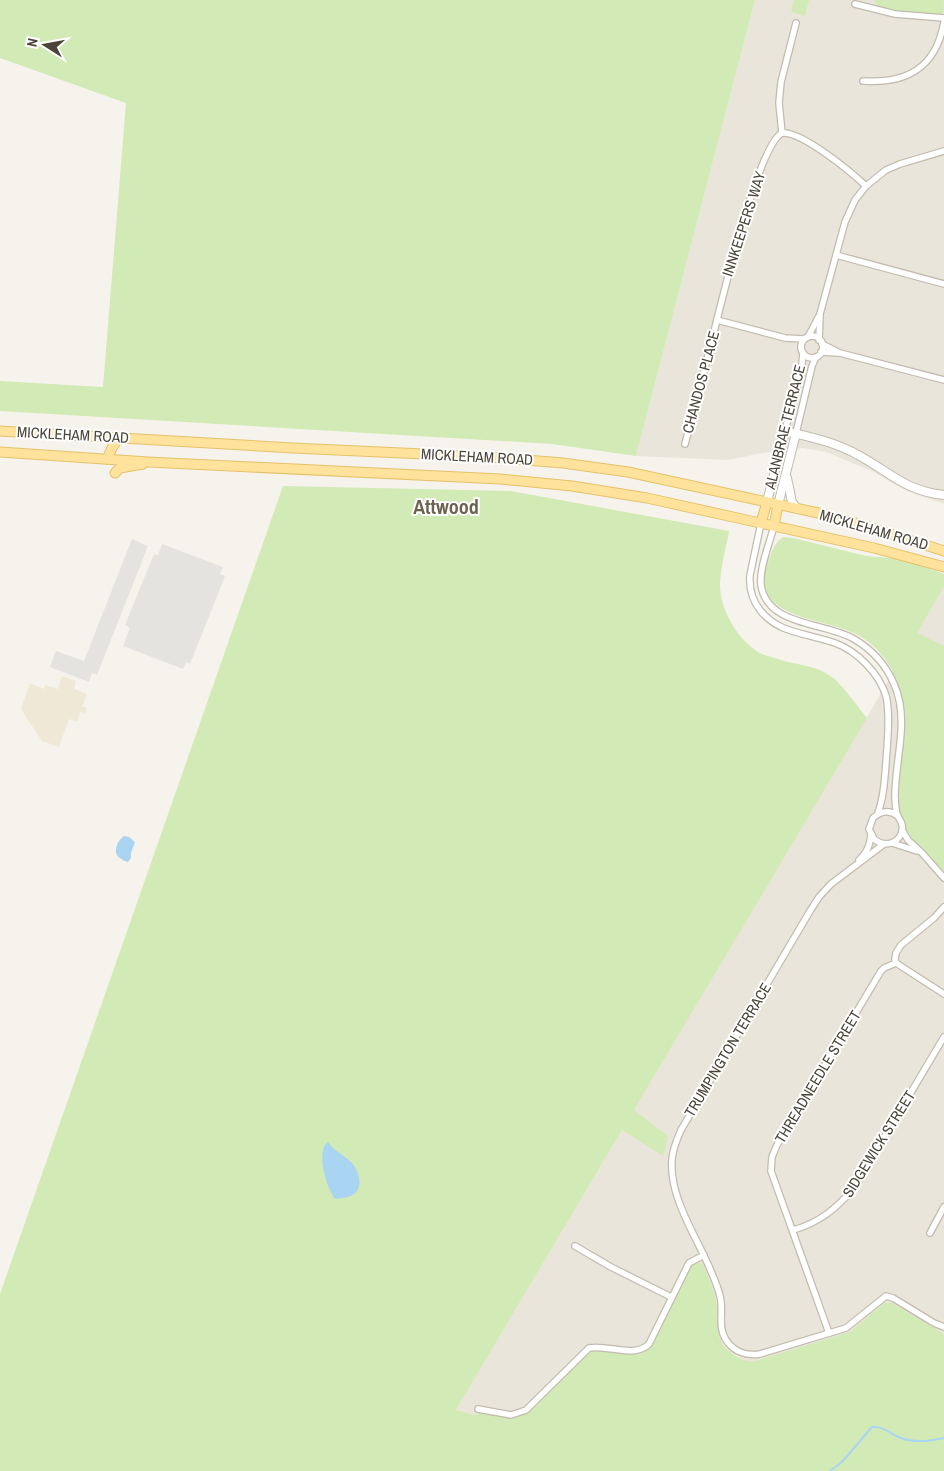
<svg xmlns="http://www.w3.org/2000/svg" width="944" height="1471" viewBox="0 0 944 1471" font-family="'Archivo Narrow',sans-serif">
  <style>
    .residential { fill: #eae5da }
    .education { fill: #efe8d6 }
    .green { fill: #d2eab5 }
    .parking { fill: #e5e3e0 }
    .water { fill: #a9d4f2 }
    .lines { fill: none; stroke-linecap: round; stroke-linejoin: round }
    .stream { stroke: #a9d4f2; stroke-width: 2 }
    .minor-casing { stroke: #c2bbae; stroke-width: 8 }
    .tertiary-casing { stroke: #c2bbae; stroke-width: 10 }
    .primary-casing { stroke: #e6c16a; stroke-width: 11 }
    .minor { stroke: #fff; stroke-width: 5.5 }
    .tertiary { stroke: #fff; stroke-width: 8 }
    .primary { stroke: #ffe39c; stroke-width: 9 }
    .labels { text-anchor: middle; stroke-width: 4; stroke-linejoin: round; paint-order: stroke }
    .street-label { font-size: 15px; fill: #4b4439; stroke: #fff }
    .district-label { font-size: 20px; font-weight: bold; fill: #6e6250; stroke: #fff }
  </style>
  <rect width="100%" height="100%" fill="#f6f3ec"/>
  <g class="residential">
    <polygon points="755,0 944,0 944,504 907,491 890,482 874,472 826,452 803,448 757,454 729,460 636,456"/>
    <polygon points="944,587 944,1334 884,1303 851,1332 755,1361 748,1362 729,1351 720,1339 717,1321 717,1302 702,1263 648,1349 644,1353 516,1416 505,1418 481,1413 475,1415 456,1410"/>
  </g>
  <polygon class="education" points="62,676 76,681 74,689 87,694 82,706 87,708 85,714 80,712 77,722 69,719 59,747 42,741 21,709 30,683 44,689 45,685 58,689"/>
  <g class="green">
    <polygon points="0,0 755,0 636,456 552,444 0,411 0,381 103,387 126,103 0,58"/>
    <polygon points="794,0 809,0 805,16 791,12"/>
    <polygon points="874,0 941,0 944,1 943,14 914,15 879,8"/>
    <path d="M283,486L511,491L729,531C726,549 720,568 720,587C721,612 739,641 760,653C766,656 773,657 778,659C795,665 815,665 829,675C841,682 857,706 867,718L634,1110L668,1136L663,1156L622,1130L456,1410L475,1415L480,1413L504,1418L516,1416L528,1411L591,1350L639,1355L648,1349L690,1265L694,1262L702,1263C707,1275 713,1287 716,1300C722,1320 710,1339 733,1354C741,1359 746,1362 755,1361L850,1332L884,1303H892L944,1334V1471H0V1294Z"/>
    <path d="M783,537L793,538L866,556L902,559L944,574V587L917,633L944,646V874C937,866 931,858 925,850C919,843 911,839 907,831C903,821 899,809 897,798C896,789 899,778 900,768C903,732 909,693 887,662C879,650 868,640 856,634C826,618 748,618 767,566C771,554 773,544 783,537Z"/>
  </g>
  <g class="parking">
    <polygon points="132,539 148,546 97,675 92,673 89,682 50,667 56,651 84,661"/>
    <polygon points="162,544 223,567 220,574 225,576 190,664 186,662 183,669 123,646 130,628 125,625 154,554 158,555"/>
  </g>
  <g class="water">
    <path d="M124,836L129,837L135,842L131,853V858L128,862C125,861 122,860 120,858C112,853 117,841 124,836Z"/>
    <path d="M328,1142C334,1151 344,1155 351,1162C359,1170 364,1187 354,1194C349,1198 341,1198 335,1199C327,1189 315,1151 328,1142Z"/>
  </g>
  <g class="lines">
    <path class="stream" d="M830,1471L842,1462L872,1427C884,1426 890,1434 901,1438C914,1443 931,1441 944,1438"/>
    <g class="minor-casing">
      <g id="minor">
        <polyline points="855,4 895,14 944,18"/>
        <path d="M863,81C907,84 936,68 944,22"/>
        <polyline points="782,133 779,103 781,82 796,23"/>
        <path d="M782,133C802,131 851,172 866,186"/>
        <polyline points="836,255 944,284"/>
        <polyline points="717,320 785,338 804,339"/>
        <circle cx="812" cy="347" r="11"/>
        <polyline points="808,337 819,316"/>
        <polyline points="819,340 820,314 845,222 855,200 866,186 886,170 900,164 944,151"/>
        <polyline points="822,344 840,353 944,380"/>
        <polyline points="821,352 838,353"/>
        <polyline points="785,431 802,364 803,353"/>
        <polyline points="796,433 812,366 816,357"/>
        <path d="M685,444C693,414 701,385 708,355C718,319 756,147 782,133"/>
        <path d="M761,523L750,575C749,588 752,600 760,610C778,634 808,633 835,643C857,651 879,673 886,696C890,713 888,732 887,749C885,771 885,793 878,813"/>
        <path d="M774,526C770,542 759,569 761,585C767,627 826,622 854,639C871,649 886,665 894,684C910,720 895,759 895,796C895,802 896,810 897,815C898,817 900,819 901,822C905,830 900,840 891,843C885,845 879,843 874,839L869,829L873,818C881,811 889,809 898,816"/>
        <polyline points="902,830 908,840 922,853 944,878"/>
        <polyline points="892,843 917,851"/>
        <path d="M884,844L831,884L819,897L810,911L681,1130C677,1139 673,1149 672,1159C668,1205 709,1252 720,1296C724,1312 717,1326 726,1340C734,1352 747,1356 760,1354L846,1328L886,1296L893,1298L934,1323L944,1327"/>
        <path d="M859,860C867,852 870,846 871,834"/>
        <polyline points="896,963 895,959 896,953 901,945 934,918 944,907"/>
        <polyline points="896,963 944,994"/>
        <path d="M793,1230C819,1223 837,1208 854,1188L944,1037"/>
        <polyline points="930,1233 944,1207"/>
        <polyline points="575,1246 611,1267 671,1297"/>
        <polyline points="829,1333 771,1171 772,1157 777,1145 881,971 884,968 896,963"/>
        <path d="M478,1409L511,1415L526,1410L589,1348C608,1344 634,1359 649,1344L689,1263L704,1255"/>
      </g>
    </g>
    <g class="tertiary-casing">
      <g id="tertiary">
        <polyline points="787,478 792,502 797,509"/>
        <path d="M767,502L785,431C810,437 835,442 858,455C890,472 905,491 944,495"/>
        <polyline points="778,505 796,433"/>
      </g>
    </g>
    <g class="primary-casing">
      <g id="primary">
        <polyline points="0,431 293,448 489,457 563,463 628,472 823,514 866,526 944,551"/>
        <polyline points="0,452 148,462 500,479 572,486 647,498 751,521 874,548 944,567"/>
        <polyline points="107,459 112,448 119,437"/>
        <polyline points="115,473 120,468 143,464"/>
        <polyline points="761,523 767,502"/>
        <polyline points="774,526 778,505"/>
      </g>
    </g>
    <use href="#minor" class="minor"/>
    <use href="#tertiary" class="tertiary"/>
    <use href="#primary" class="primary"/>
  </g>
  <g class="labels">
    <g class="street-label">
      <text transform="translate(744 224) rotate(-72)" y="5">INNKEEPERS WAY</text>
      <text transform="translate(701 382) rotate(-75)" y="5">CHANDOS PLACE</text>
      <text transform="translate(785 427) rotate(-76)" y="5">ALANBRAE TERRACE</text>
      <text transform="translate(73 435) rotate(3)" y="5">MICKLEHAM ROAD</text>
      <text transform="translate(477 457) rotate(3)" y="5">MICKLEHAM ROAD</text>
      <text transform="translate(874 530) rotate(16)" y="5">MICKLEHAM ROAD</text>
      <text transform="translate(728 1050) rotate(-59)" y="5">TRUMPINGTON TERRACE</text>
      <text transform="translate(818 1077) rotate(-59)" y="5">THREADNEEDLE STREET</text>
      <text transform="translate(879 1144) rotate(-58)" y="5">SIDGEWICK STREET</text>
    </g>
    <g class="district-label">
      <text x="446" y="514">Attwood</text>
    </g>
  </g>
  <g transform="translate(45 45) rotate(281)" stroke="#ffffff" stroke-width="4" paint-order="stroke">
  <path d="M0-4L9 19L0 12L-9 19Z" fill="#4b4439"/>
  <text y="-8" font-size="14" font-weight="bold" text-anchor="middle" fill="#4b4439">N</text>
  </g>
</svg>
